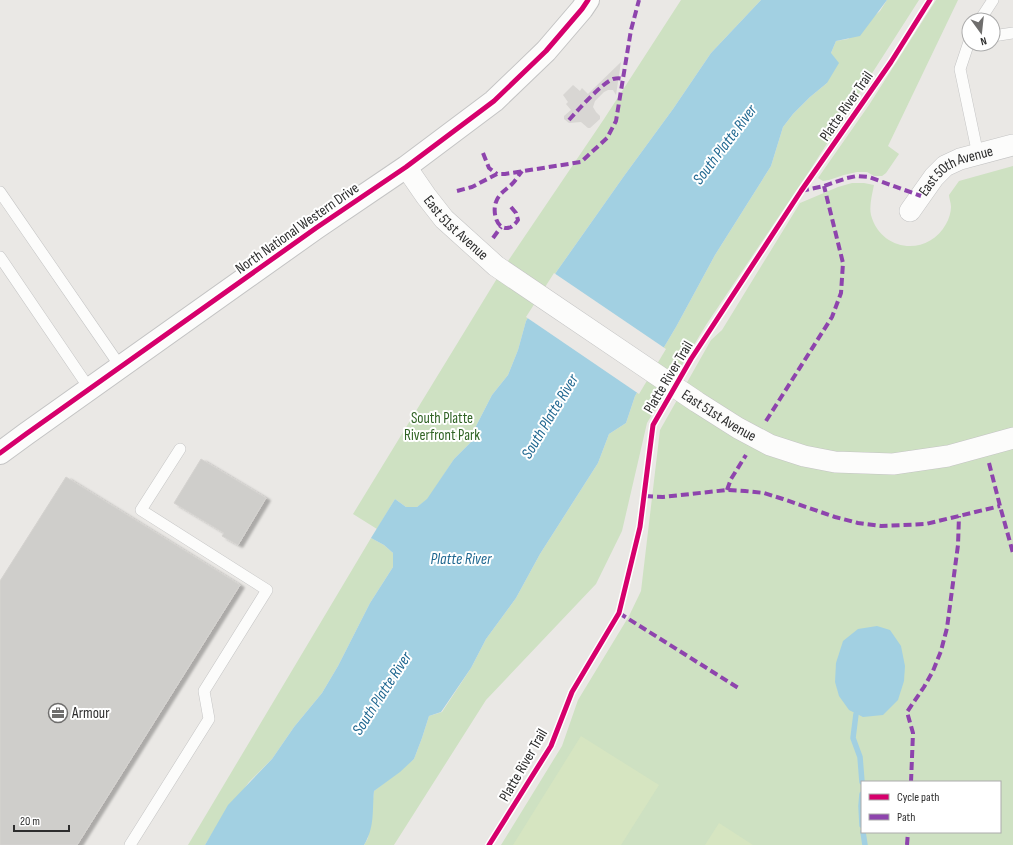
<svg xmlns="http://www.w3.org/2000/svg" width="1013" height="845" viewBox="0 0 1013 845" font-family="'Sofia Sans Condensed',sans-serif">
  <style>
    .green { fill: #cee1c2; fill-rule: evenodd }
    .pitch { fill: #d6e5c1 }
    .plaza { fill: #d8d6d3 }
    .water { fill: #a2d0e2 }
    .pier { fill: #eae8e5 }
    .lines { fill: none; stroke-linecap: round; stroke-linejoin: round }
    .stream { stroke: #a2d0e2; stroke-width: 5.5 }
    .building { fill: #cfcecb; stroke: #d5d3d0; filter: url(#shadow) }
    .lane-casing { stroke: #c4c4c4; stroke-width: 12 }
    .street-casing { stroke: #c4c4c4; stroke-width: 22 }
    .secondary-casing { stroke: #c4c4c4; stroke-width: 24 }
    .lane { stroke: #fcfcfb; stroke-width: 11 }
    .street { stroke: #fcfcfb; stroke-width: 21 }
    .secondary { stroke: #fcfcfb; stroke-width: 22 }
    .quiet { stroke: #8e44ad; stroke-width: 4; stroke-dasharray: 8 4; stroke-linecap: butt }
    .cycleway-casing { stroke: #fff; stroke-width: 8 }
    .cycleway { stroke: #d6006c; stroke-width: 5 }
    .labels { text-anchor: middle; stroke-width: 4; stroke-linejoin: round; paint-order: stroke }
    .street-label { font-size: 15px; fill: #2d2d2d; stroke: #fff }
    .park-label { font-size: 15px; fill: #306325; stroke: #fff }
    .poi-label { font-size: 15px; fill: #2d2d2d; stroke: #fff; text-anchor: start }
    .water-label { font-size: 16px; font-style: italic; fill: #1f6790; stroke: #fff }
  </style>
  <defs>
    <filter id="shadow"><feDropShadow dx="4.5" dy="2.5" stdDeviation="1" flood-color="#0004"/></filter>
  </defs>
  <rect width="100%" height="100%" fill="#eae8e5"/>
  <g class="green">
    <polygon points="681,0 761,0 711,53 673,109 624,176 557,271 526,321 518,350 508,375 492,395 474,430 471,442 454,459 428,499 417,507 406,507 395,499 377,529 353,514 504,267 604,119"/>
    <polygon points="887,0 919,0 812,167 706,325 647,423 622,531 596,584 486,700 394,845 364,845 368,838 374,791 414,759 422,738 429,716 442,712 471,668 486,639 516,598 540,554 598,463 609,434 626,423 635,396 676,327 715,255 771,166 783,127 793,114 810,97 827,83 831,53 836,41 848,39 880,11"/>
    <polygon points="936,0 958,0 888,146 899,154 886,173 882,176 874,176 867,172 857,172 844,175 829,180 823,181 818,178 869,105"/>
    <path d="M1013,166V845H501L562,746L578,700L629,616L641,591L660,430L711,340L722,330L800,203L838,187L852,183H864L874,185C872,195 869,206 871,215C881,252 928,257 946,224C949,219 951,212 951,207C951,203 949,198 949,195L959,181ZM862,782H1000V832H862Z"/>
    <polygon points="371,538 384,545 393,553 393,567 370,603 338,666 322,693 294,727 272,759 249,782 213,832 205,845 188,845"/>
  </g>
  <g class="pitch">
    <polygon points="581,736 659,785 621,845 513,845"/>
    <polygon points="719,823 753,845 705,845"/>
  </g>
  <polygon class="plaza" points="621,62 616,95 613,90 608,90 604,92 595,101 593,107 596,112 600,116 600,119 590,128 588,128 581,122 569,123 564,119 564,116 571,110 566,104 568,102 563,95 573,85 580,91 582,88 588,94"/>
  <g class="water">
    <path d="M761,0H887L860,36L836,41L831,53L839,63L827,83L810,97L793,114L783,127L771,166L715,255L676,327L635,396L626,423L609,434L598,463L540,554L516,598L486,639L471,668L441,712L429,716L422,738L414,759L400,772L374,791C372,811 375,827 364,845H205L228,805L272,759L294,727L322,693L338,666L370,603L393,567V553L384,545L371,538L395,499L406,507H417L427,499L454,459L471,442L474,430L492,395L508,375L518,350L526,321L557,271L624,176L673,109L711,53Z"/>
    <polygon points="877,626 890,630 901,646 905,666 904,681 898,700 883,715 863,717 849,710 839,696 835,682 836,663 843,641 858,629"/>
  </g>
  <polygon class="pier" points="554,273 666,349 639,394 526,317"/>
  <g class="lines">
    <g class="stream">
      <polyline points="856,714 853,738 860,757 862,782"/>
      <polyline points="862,794 861,806 862,825"/>
      <polyline points="863,832 865,845"/>
    </g>
  </g>
  <g class="building">
    <polygon points="201,459 266,498 238,545 222,536 224,533 174,503"/>
    <polygon points="66,477 240,585 77,845 0,845 0,581"/>
  </g>
  <g class="lines">
    <g class="lane-casing">
      <g id="lane">
        <polyline points="980,20 993,0"/>
        <polyline points="993,36 1013,33"/>
        <polyline points="969,42 960,69 978,155"/>
        <polyline points="0,192 120,366"/>
        <polyline points="0,257 89,388"/>
        <polyline points="130,845 209,719 204,691 267,590 141,510 180,449"/>
      </g>
    </g>
    <g class="street-casing">
      <g id="street">
        <path id="s1" d="M406,167L426,196L444,219L496,266L697,402L738,428L770,445L804,456L835,462L893,464L948,456L1013,438"/>
        <path id="s2" d="M910,211L934,177L945,166L960,159L1013,145"/>
      </g>
    </g>
    <g class="secondary-casing">
      <polyline id="secondary" points="0,453 26,434 316,228 406,167 494,101 546,51 582,9 588,0"/>
    </g>
    <use href="#lane" class="lane"/>
    <use href="#street" class="street"/>
    <use href="#secondary" class="secondary"/>
    <g class="quiet">
      <path d="M569,120C578,110 602,83 613,79C617,78 620,78 623,79"/>
      <polyline points="483,153 489,168 497,174"/>
      <polyline points="457,191 472,187 497,174 505,174 581,162 607,138 616,121 631,30 639,0"/>
      <polyline points="801,191 824,186 847,178 857,176 869,177 921,196"/>
      <path d="M511,207L516,213L518,220C516,223 514,225 511,227C497,233 492,212 496,202C499,193 506,190 512,184C516,180 519,175 522,171"/>
      <polyline points="493,238 501,227"/>
      <polyline points="766,421 832,317 841,293 843,263 824,186"/>
      <polyline points="989,463 1000,506 1013,553"/>
      <polyline points="727,490 731,479 746,455"/>
      <polyline points="645,496 663,497 727,490 745,491 764,493 783,499 835,517 858,523 881,526 926,524 1000,506"/>
      <polyline points="619,613 740,689"/>
      <polyline points="911,782 913,733 907,712 924,687 933,671 941,651 947,628 958,545 959,516"/>
      <polyline points="907,845 908,832"/>
    </g>
    <g class="cycleway-casing">
      <g id="cycleway">
        <polyline points="0,453 26,434 316,228 406,167 494,101 546,51 582,9 588,0"/>
        <polyline points="489,845 551,746 572,692 619,613 640,527 653,425 691,359 801,191 891,62 930,0"/>
      </g>
    </g>
    <use href="#cycleway" class="cycleway"/>
  </g>
  <defs>
    <g id="office-ring" transform="scale(1)"><circle r="9.5" fill="#fff" stroke="#6f6e6d" stroke-width="1.5"/><path d="M-6-3h4V-5.5h4V-3h4V5H-6ZM-1-4.5V-3h2v-1.5ZM-6 0V1H6V0Z" fill="#6f6e6d"/></g>
  </defs>
  <g fill-rule="evenodd">
    <use href="#office-ring" x="58" y="713"/>
  </g>
  <g class="labels">
    <g class="street-label">
      <text transform="translate(846 106) rotate(-55)" y="5">Platte River Trail</text>
      <text dy="5" stroke="none"><textPath href="#s2" startOffset="64">East 50th Avenue</textPath></text>
      <text dy="5" stroke="none"><textPath href="#s1" startOffset="79">East 51st Avenue</textPath></text>
      <text transform="translate(297 228) rotate(-35)" y="5">North National Western Drive</text>
      <text transform="translate(668 377) rotate(-59)" y="5">Platte River Trail</text>
      <text dy="5" stroke="none"><textPath href="#s1" startOffset="403">East 51st Avenue</textPath></text>
      <text transform="translate(523 765) rotate(-60)" y="5">Platte River Trail</text>
    </g>
    <g class="park-label">
      <text x="442" y="423">South Platte<tspan x="442" dy="17">Riverfront Park</tspan></text>
    </g>
    <g class="poi-label">
      <text x="72" y="718">Armour</text>
    </g>
    <g class="water-label">
      <text transform="translate(724 144) rotate(-53)" y="6">South Platte River</text>
      <text transform="translate(549 416) rotate(-59)" y="6">South Platte River</text>
      <text x="461" y="564">Platte River</text>
      <text transform="translate(381 693) rotate(-57)" y="6">South Platte River</text>
    </g>
  </g>
  <rect x="861" y="781" width="140" height="52" fill="#ffffff" stroke="#ababab"/>
  <rect x="869" y="794" width="20" height="6" fill="#d6006c" stroke="#ababab"/>
  <text x="897" y="801" font-size="12" fill="#2d2d2d">Cycle path</text>
  <rect x="869" y="814" width="20" height="6" fill="#8e44ad" stroke="#ababab"/>
  <text x="897" y="821" font-size="12" fill="#2d2d2d">Path</text>
  <g transform="translate(981 32) rotate(165)"><circle r="19" fill="#ffffff" stroke="#ababab"/>
  <path d="M0-3L7 15L0 10L-7 15Z" fill="#6f6e6d"/>
  <text y="-6" font-size="11" font-weight="bold" text-anchor="middle" fill="#2d2d2d">N</text>
  </g>
  <path d="M14 825v6h55v-6" fill="none" stroke="#2d2d2d" stroke-width="2"/>
  <text x="20" y="825" font-size="12" fill="#2d2d2d" stroke="#ffffff" stroke-width="3" paint-order="stroke">20 m</text>
</svg>
